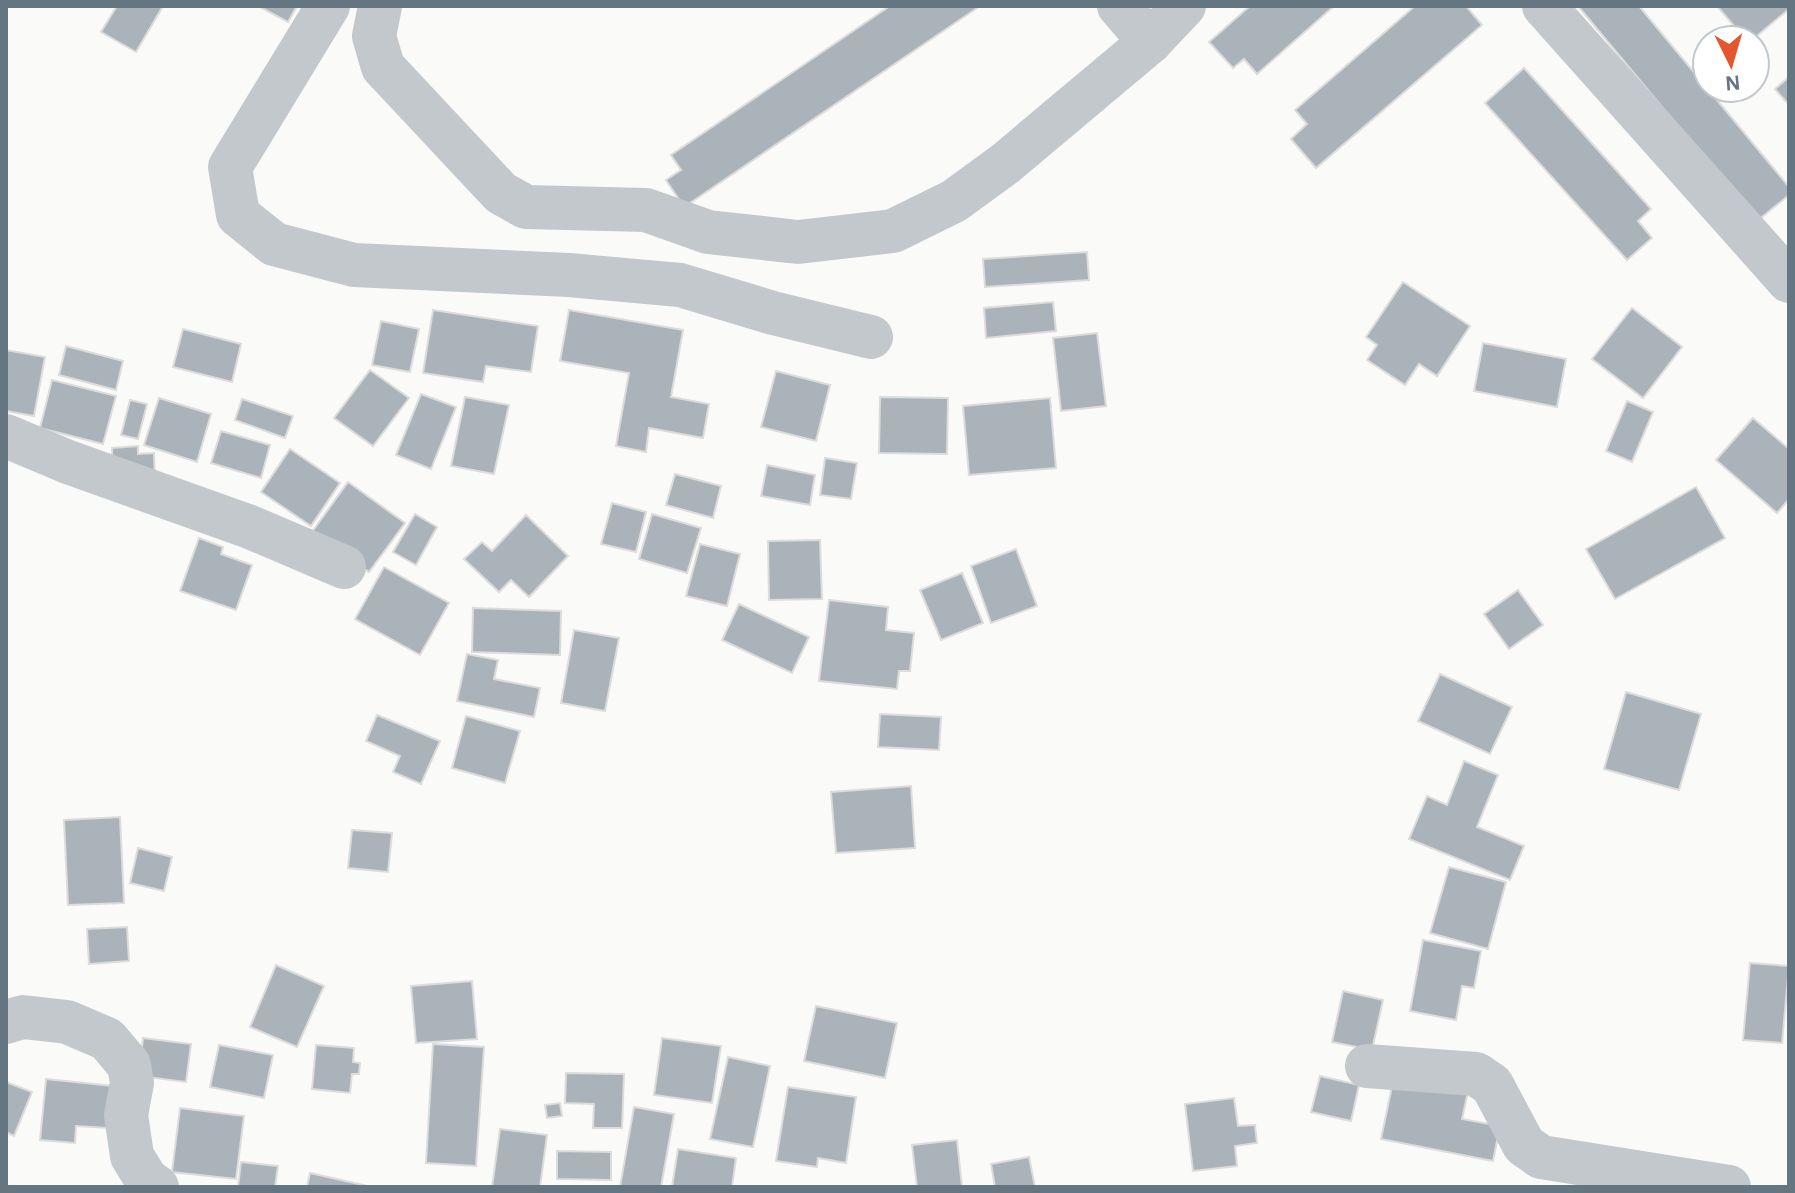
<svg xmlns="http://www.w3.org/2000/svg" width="1795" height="1193" viewBox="0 0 1795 1193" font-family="'Alegreya Sans',sans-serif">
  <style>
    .building { fill: #aab3b9; stroke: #dcdcda; stroke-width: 2 }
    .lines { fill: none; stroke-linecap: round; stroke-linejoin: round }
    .minor { stroke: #c3c8cc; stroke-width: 44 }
  </style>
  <rect width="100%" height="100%" fill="#fafaf8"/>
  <g class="building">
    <polygon points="117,6 163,6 136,52 101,32"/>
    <polygon points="258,6 297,6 288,22"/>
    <polygon points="890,6 980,6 684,207 666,180 681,170 671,155"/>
    <polygon points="1250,6 1334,6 1257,74 1244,59 1233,68 1209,42"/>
    <polygon points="1415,6 1466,6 1482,25 1316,168 1291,139 1307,124 1295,110"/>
    <polygon points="1578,6 1639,6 1789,187 1789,195 1757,221"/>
    <polygon points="1717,6 1789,6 1789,9 1752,40 1746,40"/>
    <polygon points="1524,68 1651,209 1638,221 1652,238 1627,260 1485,103"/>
    <polygon points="1789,77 1789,105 1775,89"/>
    <polygon points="1087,252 1089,280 985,287 983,259"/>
    <polygon points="1403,282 1470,326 1437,376 1419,364 1405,385 1367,360 1377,345 1366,337"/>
    <polygon points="1053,302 1056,331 986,338 984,308"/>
    <polygon points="1632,308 1682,347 1643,398 1592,359"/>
    <polygon points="433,310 538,326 531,372 486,366 483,382 423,373"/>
    <polygon points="569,310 683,330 671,397 709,404 703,438 649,428 646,452 616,446 629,373 560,361"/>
    <polygon points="381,321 419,329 410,372 372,365"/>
    <polygon points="183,329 241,344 232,382 173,367"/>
    <polygon points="1097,333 1106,406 1061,411 1053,338"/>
    <polygon points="1483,343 1566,359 1557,407 1474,391"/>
    <polygon points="66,346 123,361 116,390 59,375"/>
    <polygon points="6,350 45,357 34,416 6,411"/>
    <polygon points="370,370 409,398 373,446 334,418"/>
    <polygon points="776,371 830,385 816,441 761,427"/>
    <polygon points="52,380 116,396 103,444 40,428"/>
    <polygon points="421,394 456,407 431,469 396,455"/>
    <polygon points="465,397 509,405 494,474 451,466"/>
    <polygon points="880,397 948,398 947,454 879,453"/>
    <polygon points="159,398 211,414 197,462 144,445"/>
    <polygon points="1050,398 1056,468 969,475 963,406"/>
    <polygon points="242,399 293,416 285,438 235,420"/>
    <polygon points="130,400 147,404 138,439 121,435"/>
    <polygon points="1627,401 1653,412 1632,462 1606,451"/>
    <polygon points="1753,418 1789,449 1789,499 1777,513 1716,460"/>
    <polygon points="221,431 270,445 261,478 211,463"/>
    <polygon points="138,446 138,454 154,453 155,483 113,473 112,448"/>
    <polygon points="290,449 340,483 311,526 261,492"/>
    <polygon points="825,458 857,463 851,499 820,495"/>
    <polygon points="767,465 815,475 810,505 761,496"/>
    <polygon points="675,474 721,486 713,518 666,505"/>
    <polygon points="348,482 405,523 369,572 312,532"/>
    <polygon points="1696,487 1725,538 1615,599 1586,549"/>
    <polygon points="612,503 646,512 636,552 601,544"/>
    <polygon points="415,514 437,527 416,565 393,552"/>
    <polygon points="652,514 701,528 687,573 639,559"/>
    <polygon points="526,515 568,556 529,597 511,580 499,592 464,559 482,542 492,551"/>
    <polygon points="199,538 223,547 221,554 252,565 236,610 180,591"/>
    <polygon points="820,540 822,599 769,600 768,541"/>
    <polygon points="700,544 740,554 727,606 686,596"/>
    <polygon points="1016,549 1037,606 991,623 971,566"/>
    <polygon points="384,567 449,603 420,655 355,619"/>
    <polygon points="962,573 983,623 941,640 920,590"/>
    <polygon points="1518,590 1543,625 1509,649 1484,614"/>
    <polygon points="829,600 888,607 886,630 914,633 910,671 899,671 897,689 819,681"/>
    <polygon points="739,604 809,637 792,673 722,640"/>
    <polygon points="473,608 561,611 560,655 472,652"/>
    <polygon points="574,630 619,638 605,711 561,703"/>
    <polygon points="467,654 498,660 494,679 540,688 534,717 457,701"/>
    <polygon points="1440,674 1512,707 1490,754 1418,721"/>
    <polygon points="1626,692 1701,714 1679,790 1604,769"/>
    <polygon points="880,714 941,717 939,750 878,747"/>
    <polygon points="377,715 440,741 421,784 393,772 400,756 366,741"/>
    <polygon points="466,716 520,731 505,783 452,768"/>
    <polygon points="1464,761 1498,775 1477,827 1524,846 1510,880 1409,839 1427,796 1447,805"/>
    <polygon points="911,786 915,848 836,853 831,792"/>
    <polygon points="120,817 124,903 68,905 64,820"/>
    <polygon points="352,830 392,833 388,872 348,868"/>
    <polygon points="138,848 172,857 164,891 130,883"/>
    <polygon points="1449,867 1506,882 1488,949 1430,933"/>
    <polygon points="127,927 129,961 89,964 87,929"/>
    <polygon points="1423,940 1481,951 1474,988 1462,986 1456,1020 1410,1011"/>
    <polygon points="1750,963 1789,966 1782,1043 1743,1040"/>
    <polygon points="276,965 324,986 297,1047 250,1027"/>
    <polygon points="472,981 477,1039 416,1043 411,986"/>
    <polygon points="1343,991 1383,1000 1372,1050 1332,1042"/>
    <polygon points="816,1006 897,1023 885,1078 804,1061"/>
    <polygon points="143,1038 191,1044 186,1082 139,1076"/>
    <polygon points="662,1038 721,1046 712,1103 654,1095"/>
    <polygon points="433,1044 484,1047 476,1166 426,1163"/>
    <polygon points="219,1045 273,1055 264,1098 210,1087"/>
    <polygon points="316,1045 354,1048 353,1062 360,1063 359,1074 352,1074 350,1093 312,1089"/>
    <polygon points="728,1057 770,1066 753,1147 710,1139"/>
    <polygon points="1395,1072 1469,1087 1462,1119 1500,1126 1493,1161 1381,1139"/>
    <polygon points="566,1073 624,1074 622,1128 593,1128 594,1104 565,1103"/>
    <polygon points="1320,1076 1359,1085 1351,1121 1311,1112"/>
    <polygon points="46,1079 113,1086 109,1128 76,1126 75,1143 40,1140"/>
    <polygon points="6,1082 32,1092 14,1136 6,1132"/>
    <polygon points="788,1087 856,1097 846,1163 818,1158 817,1167 776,1161"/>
    <polygon points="1234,1098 1238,1126 1255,1125 1257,1143 1235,1146 1237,1166 1193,1171 1185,1104"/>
    <polygon points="560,1103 562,1116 547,1118 545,1105"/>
    <polygon points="634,1107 674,1114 661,1187 620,1187"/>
    <polygon points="180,1108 244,1116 236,1179 172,1172"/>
    <polygon points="500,1129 547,1135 540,1187 492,1187"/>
    <polygon points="957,1140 962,1187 917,1187 912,1145"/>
    <polygon points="678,1149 736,1158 732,1187 672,1187"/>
    <polygon points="557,1151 611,1152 611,1180 557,1179"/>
    <polygon points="1029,1157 1035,1187 995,1187 991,1164"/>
    <polygon points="241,1162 278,1166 275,1187 238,1187"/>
    <polygon points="310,1173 372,1187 307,1187"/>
  </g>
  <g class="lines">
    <g class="minor">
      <polyline points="328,6 230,167 238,215 274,244 354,265 569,275 680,285 773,313 871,337"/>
      <polyline points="380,6 374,36 383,67 501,193 526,207 646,210 708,232 798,242 893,231 954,201 1006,163 1150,42 1184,6"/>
      <polyline points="1119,6 1150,42"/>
      <polyline points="1544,6 1789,281"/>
      <polyline points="6,436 68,462 250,527 344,567"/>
      <polyline points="6,1022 23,1017 67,1022 107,1039 129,1065 132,1083 126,1115 132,1156 146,1179 157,1187"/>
      <polyline points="1367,1066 1476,1074 1492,1085 1524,1145 1541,1157 1729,1187"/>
    </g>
  </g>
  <rect width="1795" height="1193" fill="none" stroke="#657683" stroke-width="16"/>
  <g transform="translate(1731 64) rotate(175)"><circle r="38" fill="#ffffff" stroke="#c1c8cd" stroke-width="2"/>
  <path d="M0-6L14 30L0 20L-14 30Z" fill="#e4572e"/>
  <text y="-12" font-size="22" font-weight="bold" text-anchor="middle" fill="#657683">N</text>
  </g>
</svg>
